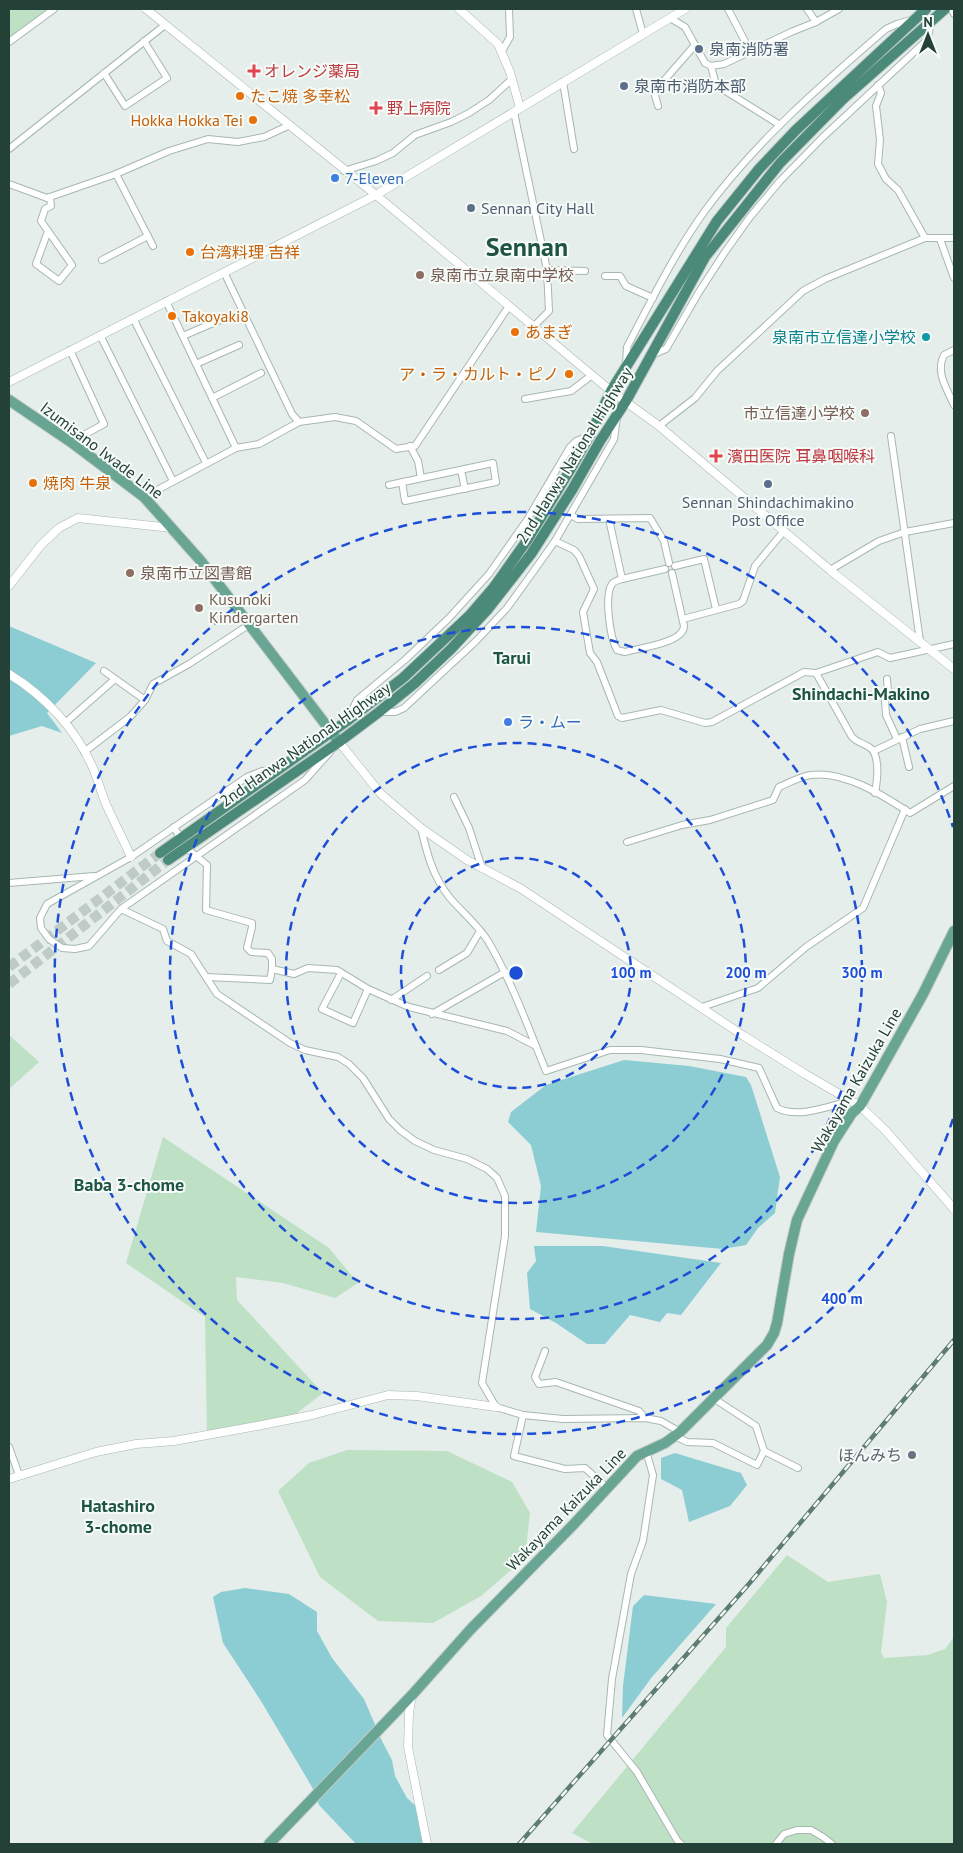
<svg xmlns="http://www.w3.org/2000/svg" width="963" height="1853" viewBox="0 0 963 1853" font-family="'PT Sans','Noto Sans JP',sans-serif">
  <style>
    .green { fill: #bee0c5 }
    .water { fill: #8ccdd4 }
    .lines { fill: none; stroke-linecap: round; stroke-linejoin: round }
    .trunk-tunnel { stroke: #becbc6; stroke-width: 10; stroke-dasharray: 10 5; stroke-linecap: butt }
    .minor-casing { stroke: #a7b7b1; stroke-width: 8 }
    .tertiary-casing { stroke: #a7b7b1; stroke-width: 9 }
    .primary-casing { stroke: #c1cac7; stroke-width: 12 }
    .trunk-casing { stroke: #c1cac7; stroke-width: 12 }
    .minor { stroke: #fff; stroke-width: 6 }
    .tertiary { stroke: #fff; stroke-width: 8 }
    .primary { stroke: #68a592; stroke-width: 10 }
    .trunk { stroke: #4b8a78; stroke-width: 10 }
    .rail-casing { stroke: #5e7c72; stroke-width: 4.5 }
    .rail { stroke: #f6fbf8; stroke-width: 2.5; stroke-dasharray: 8; stroke-linecap: butt }
    .ring { fill: none; stroke: #1d4ed8; stroke-width: 2.5; stroke-dasharray: 9 6 }
    .service-dot { fill: #5c6f8a; stroke: #f6fbf8; stroke-width: 2 }
    .health-dot { fill: #e0444e; stroke: #f6fbf8; stroke-width: 2 }
    .food-dot { fill: #e8710a; stroke: #f6fbf8; stroke-width: 2 }
    .shop-dot { fill: #3f7fe0; stroke: #f6fbf8; stroke-width: 2 }
    .education-dot { fill: #8d6e63; stroke: #f6fbf8; stroke-width: 2 }
    .culture-dot { fill: #0f9aa8; stroke: #f6fbf8; stroke-width: 2 }
    .worship-dot { fill: #6b7280; stroke: #f6fbf8; stroke-width: 2 }
    .labels { text-anchor: middle; stroke-width: 4; stroke-linejoin: round; paint-order: stroke }
    .service-label { font-size: 16px; fill: #4e5e75; stroke: #f6fbf8; text-anchor: start }
    .health-label { font-size: 16px; fill: #be3a42; stroke: #f6fbf8; text-anchor: start }
    .food-label { font-size: 16px; fill: #c56008; stroke: #f6fbf8; text-anchor: start }
    .shop-label { font-size: 16px; fill: #366cbe; stroke: #f6fbf8; text-anchor: start }
    .education-label { font-size: 16px; fill: #785e54; stroke: #f6fbf8; text-anchor: start }
    .culture-label { font-size: 16px; fill: #0d838f; stroke: #f6fbf8; text-anchor: end }
    .street-label { font-size: 16px; fill: #234137; stroke: #f6fbf8 }
    .worship-label { font-size: 16px; fill: #5b616d; stroke: #f6fbf8; text-anchor: end }
    .neighbourhood-label { font-size: 18px; font-weight: bold; fill: #1e5444; stroke: #f6fbf8 }
    .town-label { font-size: 26px; font-weight: bold; fill: #1e5444; stroke: #f6fbf8 }
    .centre { fill: #1d4ed8; stroke: #f6fbf8; stroke-width: 2.5 }
    .ring-label { font-size: 15px; text-anchor: middle; font-weight: bold; fill: #1d4ed8; stroke: #f6fbf8; stroke-width: 4; stroke-linejoin: round; paint-order: stroke }
  </style>
  <rect width="100%" height="100%" fill="#e5eeea"/>
  <g class="green">
    <polygon points="9,9 47,9 9,38"/>
    <polygon points="9,1035 39,1062 9,1089"/>
    <polygon points="163,1137 329,1248 358,1283 335,1298 283,1283 236,1277 237,1300 323,1393 288,1420 207,1435 205,1317 126,1263"/>
    <polygon points="347,1450 447,1451 512,1482 530,1513 525,1558 481,1596 433,1623 378,1621 320,1577 278,1491 309,1463"/>
    <polygon points="787,1555 828,1582 880,1574 887,1602 881,1652 884,1658 928,1655 945,1649 954,1637 954,1844 593,1844 572,1833 726,1647 726,1628"/>
  </g>
  <g class="water">
    <polygon points="9,626 96,663 47,713 62,733 42,726 9,736"/>
    <polygon points="624,1060 689,1066 746,1077 751,1085 780,1177 775,1213 758,1228 746,1245 723,1249 536,1232 541,1186 531,1145 508,1122 511,1112 546,1085"/>
    <polygon points="534,1246 603,1246 721,1263 681,1315 667,1313 660,1322 630,1315 605,1344 587,1344 556,1323 530,1309 527,1273 536,1261"/>
    <polygon points="675,1453 741,1473 747,1485 730,1506 689,1522 682,1490 661,1479 661,1458"/>
    <polygon points="245,1588 289,1594 317,1612 317,1631 332,1658 364,1699 382,1741 392,1760 395,1776 407,1798 418,1808 424,1844 356,1844 319,1805 312,1787 261,1701 223,1643 213,1597 221,1592"/>
    <polygon points="644,1595 716,1604 652,1677 622,1718 623,1686 633,1606"/>
  </g>
  <g class="lines">
    <g class="trunk-tunnel">
      <polyline points="9,967 160,853"/>
      <polyline points="9,984 168,860"/>
    </g>
    <g class="minor-casing">
      <g id="minor">
        <polyline points="636,9 643,34"/>
        <polyline points="728,9 750,51"/>
        <polyline points="807,9 816,22"/>
        <polyline points="952,9 954,14"/>
        <polyline points="670,18 685,27 705,63 711,66 724,64 791,32 816,22 839,9"/>
        <polyline points="9,42 54,9"/>
        <polyline points="502,51 510,37 509,9"/>
        <polyline points="711,66 716,85 780,125"/>
        <polyline points="104,73 125,106 167,78 144,41"/>
        <polyline points="563,82 574,149"/>
        <polyline points="878,85 881,93 876,106 880,140 878,164 886,179 898,190 925,238"/>
        <polyline points="658,106 654,92 695,45"/>
        <polyline points="514,112 547,270 549,311 534,326"/>
        <polyline points="9,149 165,25"/>
        <polyline points="344,171 376,161 393,153 415,135 451,122 469,113 489,100 512,79"/>
        <polyline points="116,174 153,246"/>
        <polyline points="9,184 47,198 116,174 169,151 208,139 238,142 264,137 290,125"/>
        <polyline points="48,231 36,264 59,281 72,265 41,221 45,209 51,206 50,197"/>
        <polyline points="940,239 954,278"/>
        <polyline points="102,260 148,236"/>
        <polyline points="547,270 585,271"/>
        <polyline points="224,272 292,414 299,422"/>
        <polyline points="605,276 620,276 626,286 653,298"/>
        <polyline points="166,301 236,448"/>
        <polyline points="133,318 206,463"/>
        <polyline points="100,335 173,481"/>
        <polyline points="183,336 227,317"/>
        <polyline points="70,350 104,424 71,442"/>
        <path d="M954,350L944,355C935,372 947,389 954,405"/>
        <polyline points="652,355 666,349 699,292 725,252 750,217 780,181 822,138 927,40 931,23"/>
        <path d="M626,363L627,347C651,301 674,254 704,212C755,142 821,85 886,29L897,24L911,20"/>
        <polyline points="196,364 239,345"/>
        <polyline points="212,398 261,373"/>
        <polyline points="525,399 571,391 592,375"/>
        <polyline points="659,426 695,398 717,371 803,291 825,279 925,238 954,238"/>
        <polyline points="891,436 920,641"/>
        <polyline points="410,446 418,461 421,478"/>
        <polyline points="461,470 465,489"/>
        <polyline points="389,485 493,463 496,482 405,501 402,482"/>
        <polyline points="144,497 236,448 259,444 299,422 335,417 356,421 396,449 415,446 509,306"/>
        <polyline points="570,515 578,519 650,518 664,541 669,563"/>
        <polyline points="609,519 622,579"/>
        <path d="M555,541L574,550L579,556L594,589L583,612L590,653L597,662L618,716L622,718L661,710L705,723L712,722L804,672L816,673L852,737C858,743 863,743 869,747C881,754 877,782 875,793"/>
        <polyline points="675,566 704,559 716,609"/>
        <path d="M665,569L622,579C619,580 614,581 612,584C604,596 610,638 617,650L625,652C639,648 684,643 684,626L672,573"/>
        <polyline points="830,570 879,541 905,532 954,523"/>
        <polyline points="683,619 739,604 743,601 755,566 784,531"/>
        <polyline points="104,671 145,700"/>
        <polyline points="816,673 878,652 890,658 954,644"/>
        <polyline points="887,679 888,693 885,699 886,715 897,739"/>
        <polyline points="380,712 395,712 404,708 476,641 507,608 528,579 555,541 614,439 617,418"/>
        <polyline points="349,717 357,700 406,659 449,618 489,574 527,520 570,447 576,441 589,436"/>
        <polyline points="65,723 115,679"/>
        <polyline points="902,737 909,767"/>
        <polyline points="874,751 920,729 954,721"/>
        <polyline points="84,752 130,717 145,700 153,684 189,664 250,624"/>
        <polyline points="276,771 262,771 247,777 131,857 47,904 40,918 41,928 49,939 62,948 75,949 89,946 121,909 305,780 330,752"/>
        <polyline points="454,797 469,828 482,868"/>
        <polyline points="174,827 178,834"/>
        <path d="M421,828C427,854 433,877 450,898C462,912 478,925 488,941C512,982 528,1027 546,1071L610,1050H641L720,1059L759,1068L777,1108C798,1119 829,1106 850,1101"/>
        <path d="M627,842L682,825L710,820L773,800L779,787C789,783 801,776 811,775C844,770 884,796 910,813L954,786"/>
        <polyline points="190,851 207,865 206,910 252,923 252,927 247,948 251,952 268,953 272,959 272,969"/>
        <polyline points="9,883 94,876"/>
        <polyline points="121,909 163,929 167,941 191,954 217,994 290,1043 305,1050 338,1057 349,1064 363,1078 389,1119 400,1130 415,1141 434,1150 467,1159 487,1169 497,1178 505,1196 505,1236 482,1383 496,1407 523,1415 563,1419 645,1418 661,1421 680,1432"/>
        <polyline points="439,970 467,953 480,931"/>
        <polyline points="341,973 322,1009 353,1023 368,989"/>
        <polyline points="206,977 270,980 272,969 294,974 308,968 337,970 368,989 409,1007 507,1031 536,1046"/>
        <polyline points="391,1000 427,976"/>
        <polyline points="702,1007 758,988 806,947 863,908 905,809"/>
        <polyline points="432,1014 505,972"/>
        <polyline points="545,1351 535,1377 539,1384 556,1382 639,1411 645,1418"/>
        <polyline points="523,1415 514,1456 565,1469 585,1468 607,1488"/>
        <polyline points="675,1436 687,1442 713,1443 757,1465 764,1451 756,1426 713,1398"/>
        <polyline points="9,1447 19,1475"/>
        <polyline points="646,1451 653,1475 643,1541 631,1574 612,1679 607,1735 637,1772 677,1840 681,1844"/>
        <polyline points="764,1451 798,1468"/>
        <polyline points="776,1844 784,1834 797,1830 811,1830 823,1837 832,1844"/>
      </g>
    </g>
    <g class="tertiary-casing">
      <g id="tertiary">
        <polyline points="146,9 376,195 611,391 659,426 830,570 954,669"/>
        <polyline points="459,9 498,44 510,72 520,108"/>
        <polyline points="9,382 376,195 685,9"/>
        <polyline points="9,586 41,545 59,528 78,518 172,528"/>
        <path d="M9,674C45,696 76,729 93,768C98,780 101,792 106,804C114,822 123,839 131,857"/>
        <polyline points="339,742 381,794 421,828 467,860 520,888 744,1036 805,1074 860,1106 886,1131 954,1209"/>
        <polyline points="9,1479 96,1452 136,1444 174,1441 257,1426 312,1415 388,1395 417,1396 496,1407"/>
        <polyline points="412,1695 409,1713 408,1747 427,1844"/>
      </g>
    </g>
    <g class="primary-casing">
      <g id="primary">
        <polyline points="9,400 71,442 144,497 200,560 339,742"/>
        <polyline points="269,1844 412,1695 470,1630 574,1524 637,1456 665,1443 680,1432 767,1345 774,1333 777,1323 789,1254 797,1220 834,1141 852,1113 860,1106 881,1069 923,994 954,931"/>
      </g>
    </g>
    <g class="trunk-casing">
      <g id="trunk">
        <polyline points="160,853 347,721 403,678 470,615 494,587 528,539 570,470 590,435 611,391 717,221 759,169 796,130 926,9"/>
        <polyline points="168,860 339,742 379,712 415,683 451,649 488,609 531,554 572,490 600,441 626,401 705,257 780,163 843,99 945,9"/>
      </g>
    </g>
    <use href="#minor" class="minor"/>
    <use href="#tertiary" class="tertiary"/>
    <use href="#primary" class="primary"/>
    <use href="#trunk" class="trunk"/>
    <g class="rail-casing">
      <polyline id="rail" points="519,1844 748,1585 954,1340"/>
    </g>
    <use href="#rail" class="rail"/>
  </g>
  <g class="ring">
    <circle cx="516" cy="973" r="115"/>
    <circle cx="516" cy="973" r="230"/>
    <circle cx="516" cy="973" r="346"/>
    <path d="M953 1119A461 461 0 1 1 953 827"/>
  </g>
  <g class="service-dot">
    <circle cx="699" cy="49" r="5"/>
    <circle cx="624" cy="86" r="5"/>
    <circle cx="471" cy="208" r="5"/>
    <circle cx="768" cy="484" r="5"/>
  </g>
  <g class="health-dot">
    <path d="M251.5 63.5h5v5h5v5h-5v5h-5v-5h-5v-5h5z"/>
    <path d="M373.5 100.5h5v5h5v5h-5v5h-5v-5h-5v-5h5z"/>
    <path d="M713.5 448.5h5v5h5v5h-5v5h-5v-5h-5v-5h5z"/>
  </g>
  <g class="food-dot">
    <circle cx="240" cy="96" r="5"/>
    <circle cx="253" cy="120" r="5"/>
    <circle cx="190" cy="252" r="5"/>
    <circle cx="172" cy="316" r="5"/>
    <circle cx="515" cy="332" r="5"/>
    <circle cx="569" cy="374" r="5"/>
    <circle cx="33" cy="483" r="5"/>
  </g>
  <g class="shop-dot">
    <circle cx="335" cy="178" r="5"/>
    <circle cx="508" cy="722" r="5"/>
  </g>
  <g class="education-dot">
    <circle cx="420" cy="275" r="5"/>
    <circle cx="865" cy="413" r="5"/>
    <circle cx="130" cy="573" r="5"/>
    <circle cx="199" cy="608" r="5"/>
  </g>
  <circle class="culture-dot" cx="926" cy="337" r="5"/>
  <circle class="worship-dot" cx="912" cy="1455" r="5"/>
  <g class="labels">
    <g class="service-label">
      <text x="709" y="55">泉南消防署</text>
      <text x="634" y="92">泉南市消防本部</text>
      <text x="481" y="214">Sennan City Hall</text>
      <text x="768" y="508" text-anchor="middle">Sennan Shindachimakino<tspan x="768" dy="18">Post Office</tspan></text>
    </g>
    <g class="health-label">
      <text x="264" y="77">オレンジ薬局</text>
      <text x="387" y="114">野上病院</text>
      <text x="727" y="462">濱田医院 耳鼻咽喉科</text>
    </g>
    <g class="food-label">
      <text x="250" y="102">たこ焼 多幸松</text>
      <text x="243" y="126" text-anchor="end">Hokka Hokka Tei</text>
      <text x="200" y="258">台湾料理 吉祥</text>
      <text x="182" y="322">Takoyaki8</text>
      <text x="525" y="338">あまぎ</text>
      <text x="559" y="380" text-anchor="end">ア・ラ・カルト・ピノ</text>
      <text x="43" y="489">焼肉 牛泉</text>
    </g>
    <g class="shop-label">
      <text x="345" y="184">7-Eleven</text>
      <text x="518" y="728">ラ・ムー</text>
    </g>
    <g class="education-label">
      <text x="430" y="281">泉南市立泉南中学校</text>
      <text x="855" y="419" text-anchor="end">市立信達小学校</text>
      <text x="140" y="579">泉南市立図書館</text>
      <text x="209" y="605">Kusunoki<tspan x="209" dy="18">Kindergarten</tspan></text>
    </g>
    <g class="culture-label">
      <text x="916" y="343">泉南市立信達小学校</text>
    </g>
    <g class="street-label">
      <text transform="translate(102 450) rotate(37)" y="6">Izumisano Iwade Line</text>
      <text transform="translate(574 455) rotate(-58)" y="6">2nd Hanwa National Highway</text>
      <text transform="translate(305 744) rotate(-35)" y="6">2nd Hanwa National Highway</text>
      <text transform="translate(856 1080) rotate(-60)" y="6">Wakayama Kaizuka Line</text>
      <text transform="translate(566 1509) rotate(-46)" y="6">Wakayama Kaizuka Line</text>
    </g>
    <g class="worship-label">
      <text x="902" y="1461">ほんみち</text>
    </g>
    <g class="neighbourhood-label">
      <text x="512" y="664">Tarui</text>
      <text x="861" y="700">Shindachi-Makino</text>
      <text x="129" y="1191">Baba 3-chome</text>
      <text x="118" y="1512">Hatashiro<tspan x="118" dy="21">3-chome</tspan></text>
    </g>
    <g class="town-label">
      <text x="527" y="256">Sennan</text>
    </g>
  </g>
  <circle cx="516" cy="973" r="8" class="centre"/>
  <g class="ring-label">
    <text x="631" y="978">100 m</text>
    <text x="746" y="978">200 m</text>
    <text x="862" y="978">300 m</text>
    <text x="842" y="1304">400 m</text>
  </g>
  <rect width="963" height="1853" fill="none" stroke="#234137" stroke-width="20"/>
  <g transform="translate(928 35)" stroke="#f6fbf8" stroke-width="4" paint-order="stroke">
  <path d="M0-4L9 19L0 12L-9 19Z" fill="#234137"/>
  <text y="-8" font-size="14" font-weight="bold" text-anchor="middle" fill="#234137">N</text>
  </g>
</svg>
